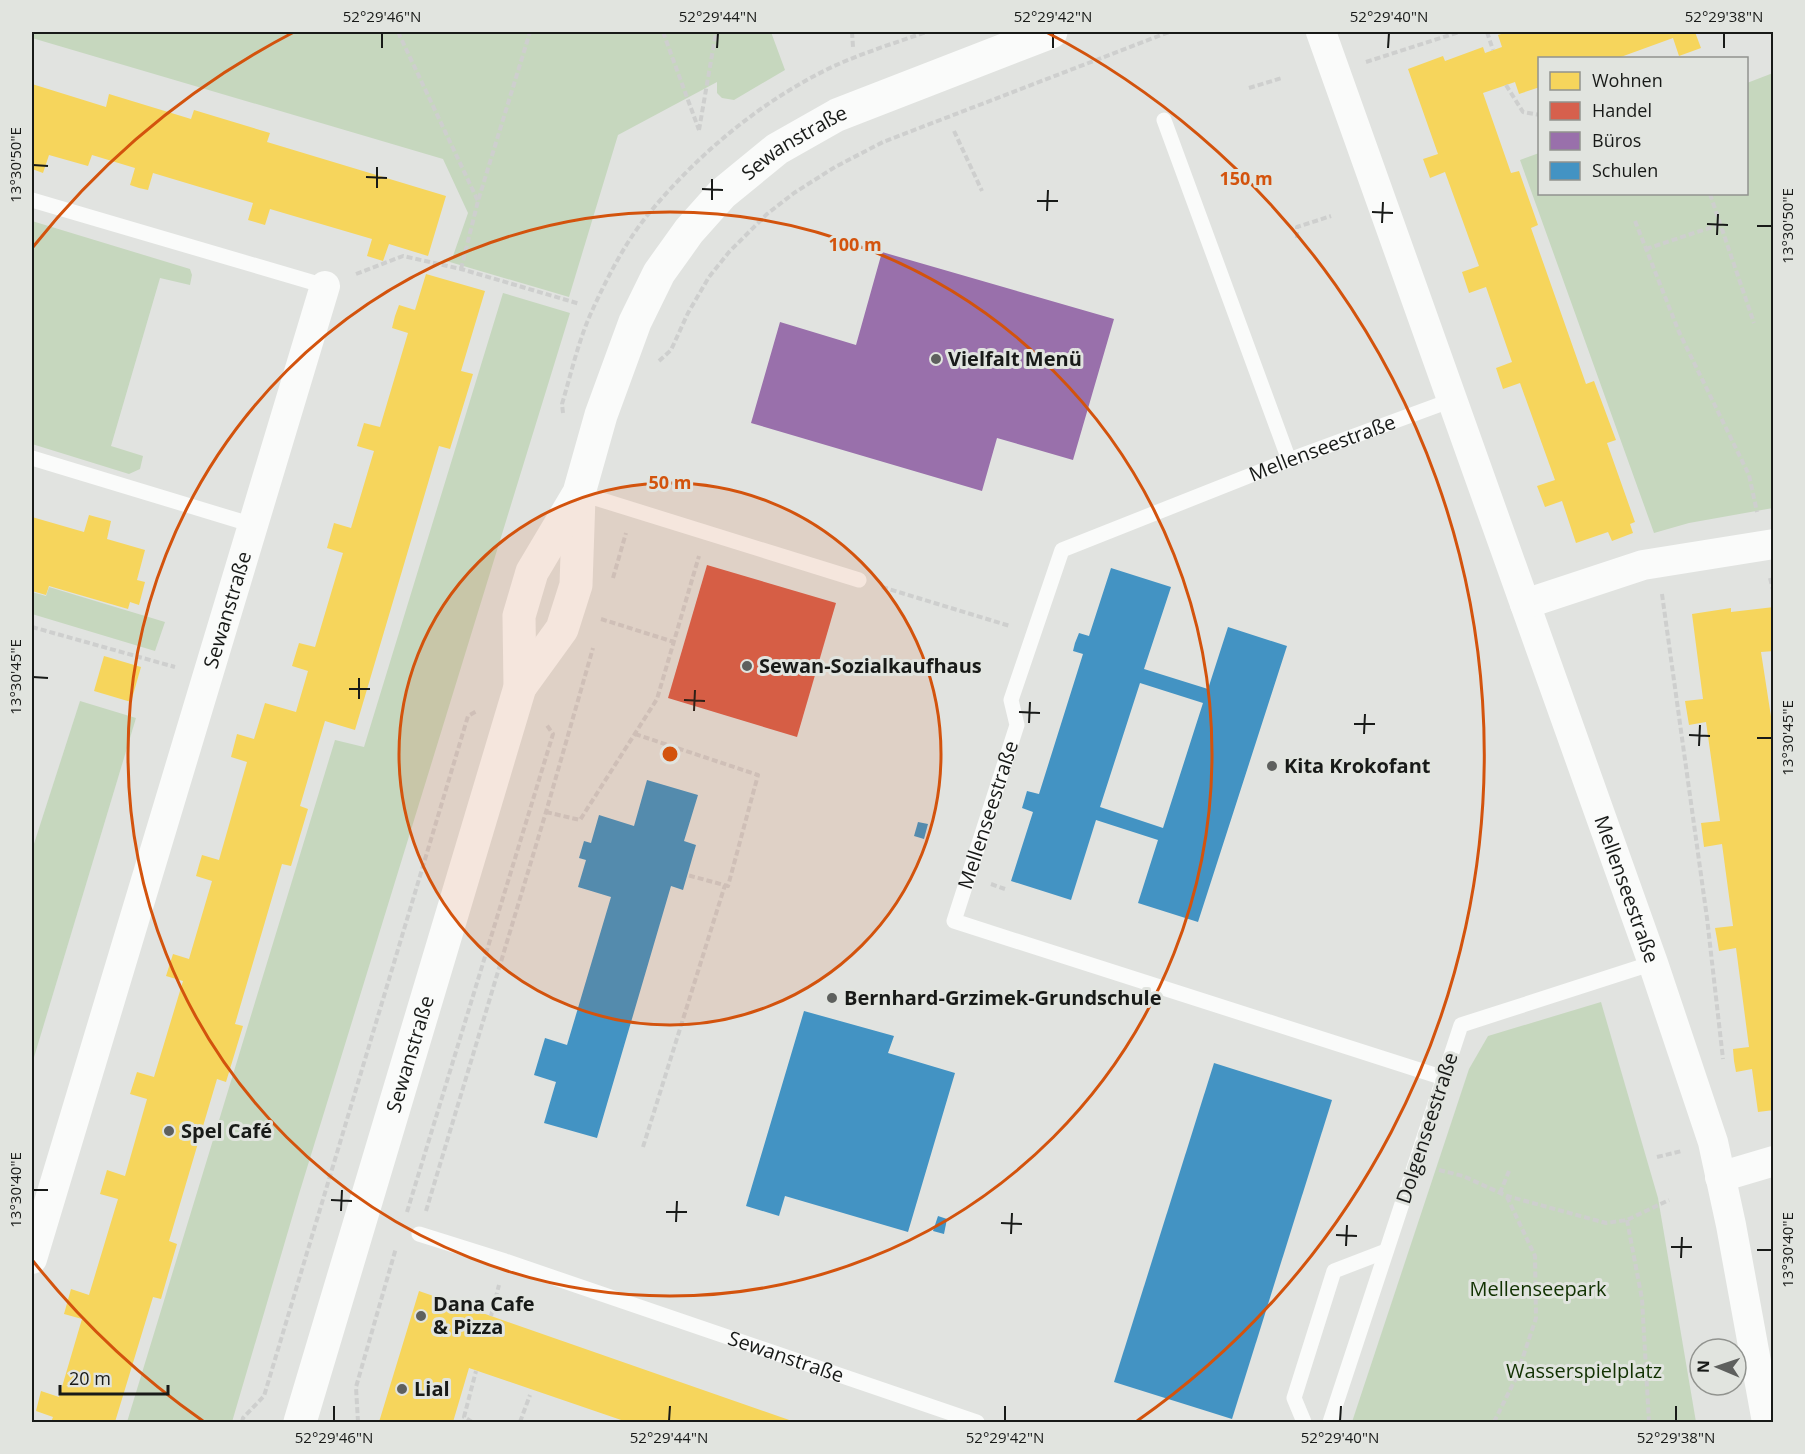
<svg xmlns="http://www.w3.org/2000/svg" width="1805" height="1454" viewBox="0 0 1805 1454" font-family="'Open Sans',sans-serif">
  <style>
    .green { fill: #c6d7be }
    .homes { fill: #f6d55c }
    .shops { fill: #d6604d }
    .offices { fill: #9970ab }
    .schools { fill: #4393c3; fill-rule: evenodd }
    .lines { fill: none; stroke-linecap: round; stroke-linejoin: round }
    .path { stroke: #cecfce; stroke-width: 4; stroke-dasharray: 6 3; stroke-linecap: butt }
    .service { stroke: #fafbfa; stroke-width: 15 }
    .minor { stroke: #fafbfa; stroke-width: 30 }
    .tertiary { stroke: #fafbfa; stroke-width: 33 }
    .ticks { fill: none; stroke: #181a18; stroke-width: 2 }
    .ring { fill: none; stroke: #d3530d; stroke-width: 3 }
    .poi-dot { fill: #5e605e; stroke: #e1e4df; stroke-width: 2 }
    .labels { text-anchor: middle; stroke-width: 6; stroke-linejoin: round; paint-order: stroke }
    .street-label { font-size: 20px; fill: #181a18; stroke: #e1e4df }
    .poi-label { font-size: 20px; font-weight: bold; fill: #181a18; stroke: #e1e4df; text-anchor: start }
    .park-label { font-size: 20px; fill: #123202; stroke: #e1e4df }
    .centre { fill: #d3530d; stroke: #e1e4df; stroke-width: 3 }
    .ring-label { font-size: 18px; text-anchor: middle; font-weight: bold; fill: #d3530d; stroke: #e1e4df; stroke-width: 6; stroke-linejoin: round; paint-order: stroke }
    .neatline { fill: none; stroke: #181a18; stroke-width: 2 }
    .ticks-label { font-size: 15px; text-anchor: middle; fill: #181a18 }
  </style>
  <rect width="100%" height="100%" fill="#e1e3e0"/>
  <g class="green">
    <polygon points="32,32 771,32 785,70 734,100 722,98 717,93 717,82 618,135 569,297 443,260 453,256 468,213 443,159 32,38"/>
    <polygon points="1773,73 1773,508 1689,523 1654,533 1520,160 1539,153 1540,194 1746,194 1747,83"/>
    <polygon points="32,221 190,269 192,275 190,285 160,278 111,446 143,456 140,469 129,474 32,444"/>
    <polygon points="503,293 570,313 299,1194 232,1422 127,1422 335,740 364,747"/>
    <polygon points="49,587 165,622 155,651 32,614 32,592 46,596"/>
    <polygon points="80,701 136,718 32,1064 32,850"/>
    <polygon points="1601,1002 1658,1198 1696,1422 1352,1422 1469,1069 1488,1036"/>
  </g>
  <g class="homes">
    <polygon points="1507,32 1695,32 1701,48 1679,56 1673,38 1618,58 1540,58 1540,87 1519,94 1515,82 1483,93 1511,173 1519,171 1538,225 1531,228 1586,384 1594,381 1616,440 1607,443 1635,522 1630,524 1633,533 1612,541 1608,532 1576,543 1562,501 1545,507 1537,486 1555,480 1520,383 1503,389 1496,368 1512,362 1486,287 1469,293 1462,272 1479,266 1445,172 1430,178 1423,159 1438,154 1408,69 1443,56 1445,61 1483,47 1485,53 1502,47 1498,35"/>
    <polygon points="32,84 106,107 109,94 191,119 194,110 270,133 267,142 446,196 428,256 389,244 383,261 367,256 372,239 270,209 265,225 255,222 248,220 253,203 153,173 148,190 139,188 130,185 135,168 92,155 88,166 49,155 43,173 32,169"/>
    <polygon points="426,274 485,291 461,371 473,374 450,449 439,446 355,730 325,721 300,806 308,809 291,866 282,864 235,1024 243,1026 226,1082 217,1079 169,1241 177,1244 161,1299 153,1297 115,1422 51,1422 53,1417 36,1411 41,1391 59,1397 82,1319 64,1314 71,1289 89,1295 118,1199 100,1194 107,1170 125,1176 147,1099 130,1094 137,1072 154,1077 183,981 166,976 173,954 189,959 212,881 196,876 199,865 202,855 219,860 247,762 231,757 237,734 254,739 265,703 296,712 308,671 292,666 299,643 315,647 343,553 327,548 334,523 351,528 374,451 357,446 364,423 380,427 408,333 392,328 395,316 399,305 415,310"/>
    <polygon points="89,515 111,521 107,539 145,550 137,580 145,582 139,605 130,602 128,609 49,586 46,595 32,591 32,517 84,532"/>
    <polygon points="1774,607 1774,651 1761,652 1774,736 1774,1110 1758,1112 1752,1069 1736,1072 1734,1061 1733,1049 1749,1047 1736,948 1719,951 1717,939 1715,928 1733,926 1722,844 1704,847 1701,823 1720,821 1706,722 1689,725 1685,701 1703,699 1692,614 1731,608 1731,612"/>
    <polygon points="104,656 141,667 131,702 94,691"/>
    <polygon points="419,1291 491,1316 795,1422 627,1422 469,1368 453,1422 379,1422"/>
  </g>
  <polygon class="shops" points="707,565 836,603 797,737 668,698"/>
  <polygon class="offices" points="882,252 1114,319 1073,460 997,438 982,491 751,423 780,322 856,345"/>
  <g class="schools">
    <path d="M1111,568L1171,587L1144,669L1208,689L1228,627L1287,646L1198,922L1138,903L1158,840L1096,820L1071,900L1011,881L1033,812L1022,808L1027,791L1039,794L1083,654L1073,651L1075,643L1079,633L1089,636ZM1140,683L1203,703L1163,828L1100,807Z"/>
    <polygon points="647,780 698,795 684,841 696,845 683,890 671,886 597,1138 544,1123 556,1082 534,1075 545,1038 567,1045 611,897 578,887 586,860 579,858 584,841 591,843 599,815 634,826"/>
    <polygon points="918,822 928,824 924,839 914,836"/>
    <polygon points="804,1011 894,1036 888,1053 955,1073 908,1232 785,1196 779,1216 746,1206"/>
    <polygon points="1214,1063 1332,1100 1232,1419 1114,1382"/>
    <polygon points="938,1216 947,1219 944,1234 933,1231"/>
  </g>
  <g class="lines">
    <g class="path">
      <polyline points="398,32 478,201"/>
      <polyline points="663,32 699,130"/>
      <polyline points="852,32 853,47"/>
      <polyline points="1487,32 1493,50"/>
      <polyline points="1366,62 1459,32"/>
      <polyline points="1506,85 1523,112 1540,115"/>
      <polyline points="1249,88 1282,78"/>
      <polyline points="699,130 716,32"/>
      <polyline points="954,131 982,191"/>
      <polyline points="1710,194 1754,323"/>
      <polyline points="1635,221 1679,332 1749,475 1757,512"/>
      <polyline points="1297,238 1297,227 1331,216"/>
      <polyline points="1646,249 1721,224"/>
      <polyline points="461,269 478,201 530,32"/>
      <polyline points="356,274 403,256 461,269 580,304"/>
      <polyline points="659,361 671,350 688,313 709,277 729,252 767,214 794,193 835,167 883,142 1169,32"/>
      <path d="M563,413L562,404C571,374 578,342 591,313C607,278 626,240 651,211C700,152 763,100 832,67C862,53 895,43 926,32"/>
      <polyline points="613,578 626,533"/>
      <polyline points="1770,578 1774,594"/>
      <polyline points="882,587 1010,626"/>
      <polyline points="1662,594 1707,918 1723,1059"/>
      <polyline points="601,619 674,642"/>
      <polyline points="32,627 175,667"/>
      <polyline points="635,734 758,775 728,886 687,875"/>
      <polyline points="546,812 580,820 657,699 699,556"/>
      <polyline points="991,884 1005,889"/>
      <polyline points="643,1147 725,885"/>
      <polyline points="1657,1157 1682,1151"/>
      <polyline points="1439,1170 1463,1176 1507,1196 1606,1223 1627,1220 1669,1200"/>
      <polyline points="1500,1193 1509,1171"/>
      <polyline points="426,1211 546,812 593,648"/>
      <polyline points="407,1212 553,734 546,724"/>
      <polyline points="1627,1220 1642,1299 1649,1422"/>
      <polyline points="491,1316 499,1285"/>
      <polyline points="242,1422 243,1418 264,1396 468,716 477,711"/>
      <polyline points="358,1422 356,1387 396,1248"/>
      <polyline points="472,1422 464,1417 476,1371"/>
      <polyline points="520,1422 530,1395"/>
      <polyline points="1494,1422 1516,1378 1536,1318 1535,1256 1507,1197"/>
    </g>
    <g class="service">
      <polyline points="1164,120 1289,460"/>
      <polyline points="32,200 325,286"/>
      <polyline points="32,458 253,525"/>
      <polyline points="579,493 859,580"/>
      <path id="s1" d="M1444,1078L954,921L1017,725L1011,700L1062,550L1289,460L1452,400"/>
      <path id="s2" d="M419,1234L505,1261L977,1422"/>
      <polyline points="1304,1422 1294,1398 1334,1271 1386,1251"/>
      <polyline points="1330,1422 1461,1025 1653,963"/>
    </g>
    <g class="minor">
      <path id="s3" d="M1321,32L1653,963L1713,1142L1731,1225L1767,1422"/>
      <polyline points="1525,604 1643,565 1774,544"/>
      <polyline points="1720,1177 1774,1161"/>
      <path id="s4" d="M32,1259L325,286"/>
    </g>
    <g class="tertiary">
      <polyline points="520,687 562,629 576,585 579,497"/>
      <path id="s5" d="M300,1422L520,687L519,616L532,572L579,493L601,415L635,322L659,273L689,231L722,194L777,149L837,115L1051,32"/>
    </g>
  </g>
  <path class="ticks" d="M382,48V33M717,48L718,33M1053,48V33M1388,48L1389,33M1724,48V33M33,165L48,166M366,177L387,178M377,188V167M702,189L723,190M712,200V179M1037,201H1058M1047,211L1048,190M1372,212L1393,213M1382,223L1383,202M1707,224L1728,225M1757,226H1772M1717,235L1718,214M33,677L48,678M349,689H370M359,699V678M684,700L705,701M694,711L695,690M1019,712L1040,713M1029,723L1030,702M1354,724H1375M1364,734L1365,714M1689,735L1710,736M1757,738H1772M1699,746L1700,725M33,1190H48M331,1200L352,1201M341,1211L342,1190M666,1212H687M676,1222L677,1201M1001,1223L1022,1224M1011,1234L1012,1213M1336,1235L1357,1236M1346,1246L1347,1225M1671,1247H1692M1757,1250H1772M1681,1258L1682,1237M334,1421V1406M669,1421L670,1406M1005,1421V1406M1340,1421L1341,1406M1676,1421V1406"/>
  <circle cx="670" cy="754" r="271" fill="#d3530d" fill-opacity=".12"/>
  <g class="ring">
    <circle cx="670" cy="754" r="271"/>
    <circle cx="670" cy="754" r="542"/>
    <path d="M203 1421A814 814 0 0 1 33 1261M33 247A814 814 0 0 1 294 32M1046 32A814 814 0 0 1 1137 1421"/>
  </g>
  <g class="poi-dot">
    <circle cx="936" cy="359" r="6"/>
    <circle cx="747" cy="666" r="6"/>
    <circle cx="1272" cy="766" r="6"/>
    <circle cx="832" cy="998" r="6"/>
    <circle cx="169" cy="1131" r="6"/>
    <circle cx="421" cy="1316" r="6"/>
    <circle cx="402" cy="1389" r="6"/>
  </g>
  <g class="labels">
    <g class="street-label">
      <text dy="7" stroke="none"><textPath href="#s5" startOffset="1401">Sewanstraße</textPath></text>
      <text dy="7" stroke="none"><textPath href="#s1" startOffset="1184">Mellenseestraße</textPath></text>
      <text dy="7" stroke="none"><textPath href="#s4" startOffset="678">Sewanstraße</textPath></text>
      <text dy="7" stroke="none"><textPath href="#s1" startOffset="626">Mellenseestraße</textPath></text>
      <text dy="7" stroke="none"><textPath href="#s3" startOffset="910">Mellenseestraße</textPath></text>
      <text dy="7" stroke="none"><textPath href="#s5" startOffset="384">Sewanstraße</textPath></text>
      <text transform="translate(1427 1128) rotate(-72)" y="7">Dolgenseestraße</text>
      <text dy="7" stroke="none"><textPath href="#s2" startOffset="387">Sewanstraße</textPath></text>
    </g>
    <g class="poi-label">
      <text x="948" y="366">Vielfalt Menü</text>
      <text x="759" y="673">Sewan-Sozialkaufhaus</text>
      <text x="1284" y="773">Kita Krokofant</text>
      <text x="844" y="1005">Bernhard-Grzimek-Grundschule</text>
      <text x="181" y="1138">Spel Café</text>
      <text x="433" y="1311">Dana Cafe<tspan x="433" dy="23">&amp; Pizza</tspan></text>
      <text x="414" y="1396">Lial</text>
    </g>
    <g class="park-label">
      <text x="1538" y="1296">Mellenseepark</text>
      <text x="1584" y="1378">Wasserspielplatz</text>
    </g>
  </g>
  <circle cx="670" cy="754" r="9" class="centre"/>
  <g class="ring-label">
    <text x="1246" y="185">150 m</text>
    <text x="855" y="251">100 m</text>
    <text x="670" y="489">50 m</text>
  </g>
  <rect width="1805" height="1454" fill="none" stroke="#e1e4df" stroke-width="66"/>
  <rect x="1538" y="57" width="210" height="138" fill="#e1e4df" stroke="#91938f" stroke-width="1.5"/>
  <rect x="1550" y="72" width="30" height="18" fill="#f6d55c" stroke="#91938f" stroke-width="1.5"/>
  <text x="1592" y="87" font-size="18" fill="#181a18">Wohnen</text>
  <rect x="1550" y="102" width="30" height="18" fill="#d6604d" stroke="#91938f" stroke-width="1.5"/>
  <text x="1592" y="117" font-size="18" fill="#181a18">Handel</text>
  <rect x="1550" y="132" width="30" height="18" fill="#9970ab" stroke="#91938f" stroke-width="1.5"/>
  <text x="1592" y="147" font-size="18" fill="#181a18">Büros</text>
  <rect x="1550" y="162" width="30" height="18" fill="#4393c3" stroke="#91938f" stroke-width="1.5"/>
  <text x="1592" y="177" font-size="18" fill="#181a18">Schulen</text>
  <g transform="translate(1718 1367) rotate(272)"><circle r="28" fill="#e1e4df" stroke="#91938f" stroke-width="1.5"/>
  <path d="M0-4.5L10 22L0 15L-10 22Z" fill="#5e605e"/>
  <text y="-9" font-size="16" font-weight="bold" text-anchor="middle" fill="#181a18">N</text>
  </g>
  <path d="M60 1385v9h108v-9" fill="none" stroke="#181a18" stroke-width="3"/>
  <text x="69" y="1385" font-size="18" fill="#181a18" stroke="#e1e4df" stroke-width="4.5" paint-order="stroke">20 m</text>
  <rect x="33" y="33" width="1739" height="1388" class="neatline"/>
  <g class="ticks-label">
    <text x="382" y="22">52°29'46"N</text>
    <text x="718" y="22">52°29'44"N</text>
    <text x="1053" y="22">52°29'42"N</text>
    <text x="1389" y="22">52°29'40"N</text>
    <text x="1724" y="22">52°29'38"N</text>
    <text transform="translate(16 165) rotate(-90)" y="5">13°30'50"E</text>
    <text transform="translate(1788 226) rotate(-90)" y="5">13°30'50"E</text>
    <text transform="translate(16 677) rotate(-90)" y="5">13°30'45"E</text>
    <text transform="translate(1788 738) rotate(-90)" y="5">13°30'45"E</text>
    <text transform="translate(16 1190) rotate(-90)" y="5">13°30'40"E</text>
    <text transform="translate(1788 1250) rotate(-90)" y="5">13°30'40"E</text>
    <text x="334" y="1443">52°29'46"N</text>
    <text x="669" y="1443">52°29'44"N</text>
    <text x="1005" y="1443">52°29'42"N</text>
    <text x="1340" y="1443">52°29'40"N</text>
    <text x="1676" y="1443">52°29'38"N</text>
  </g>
</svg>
